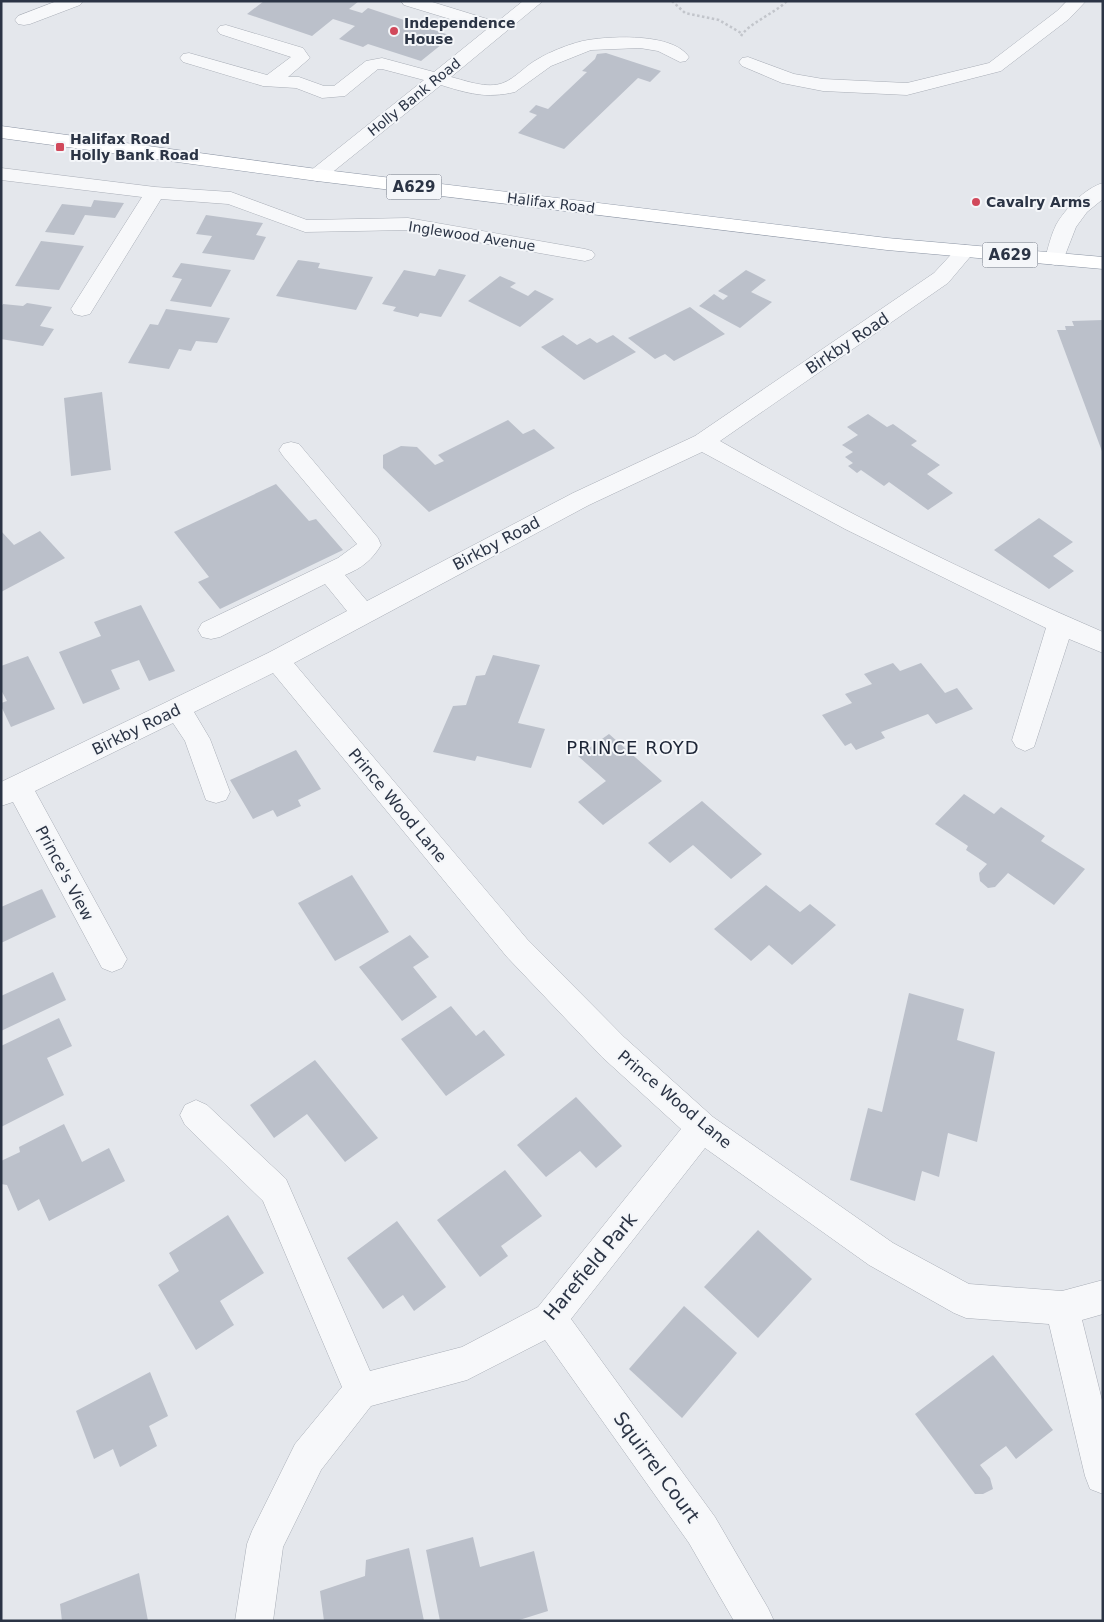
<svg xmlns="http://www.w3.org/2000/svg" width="1104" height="1622" viewBox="0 0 1104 1622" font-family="'DejaVu Sans',sans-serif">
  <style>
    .building { fill: #bbc0ca }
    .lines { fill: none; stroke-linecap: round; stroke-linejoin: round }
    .minor-casing { stroke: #a9aeb7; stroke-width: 1 }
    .highway-casing { stroke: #8b94a3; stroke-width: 1 }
    .path { stroke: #c2c5cb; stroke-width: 2.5; stroke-dasharray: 2.5 2.5; stroke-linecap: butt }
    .minor { fill: #f7f8fa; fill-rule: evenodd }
    .highway { fill: #fff; fill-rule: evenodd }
    .poi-dot { fill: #d1495b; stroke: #f4f6f9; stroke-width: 2 }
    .labels { text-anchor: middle; stroke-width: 4; stroke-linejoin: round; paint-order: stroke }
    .far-poi-label { font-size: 14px; font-weight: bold; fill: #2b3445; stroke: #f4f6f9; text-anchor: start }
    .far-street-label { font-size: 14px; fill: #2b3445; stroke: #f4f6f9 }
    .shield { fill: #f4f6f9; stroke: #676e7b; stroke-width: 1 }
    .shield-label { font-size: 15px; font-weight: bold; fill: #2b3445 }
    .street-label { font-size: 16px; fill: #2b3445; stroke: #f4f6f9 }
    .neighbourhood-label { font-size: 18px; letter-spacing: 1px; fill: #1d2536; stroke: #f4f6f9 }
    .near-street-label { font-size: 19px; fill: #2b3445; stroke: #f4f6f9 }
  </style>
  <rect width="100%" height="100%" fill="#e4e7ec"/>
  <g class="building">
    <polygon points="264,1 359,1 349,9 362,13 368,8 452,36 421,61 368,44 363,47 339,39 355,26 333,19 312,36 247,14"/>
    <polygon points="606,53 661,71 650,82 638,78 564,149 518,133 537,115 529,112 536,105 548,109 587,72 582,71 595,59 597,54"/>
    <polygon points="94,200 124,203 115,218 85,215 74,235 45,232 62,204 91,207"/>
    <polygon points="206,215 263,223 256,235 266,237 254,260 202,253 212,236 196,234"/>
    <polygon points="41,241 84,246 59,290 15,286"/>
    <polygon points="298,260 320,263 318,268 373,277 356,310 276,296"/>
    <polygon points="181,263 231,270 211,307 170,301 182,279 172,277"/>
    <polygon points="439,269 466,275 441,317 420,313 418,317 393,311 396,307 382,304 404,270 435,276"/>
    <polygon points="746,270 766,280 751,292 772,302 740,328 699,306 714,294 723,300 728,296 718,291"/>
    <polygon points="500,276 516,283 510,287 528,296 535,290 554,299 520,327 468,301"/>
    <polygon points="27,303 52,307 40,326 54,329 43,346 1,339 1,307 3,304 23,306"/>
    <polygon points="690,307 725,334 674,361 665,354 655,359 628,338"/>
    <polygon points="166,309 230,318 217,343 196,341 191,351 179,349 169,369 128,363 150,324 158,325"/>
    <polygon points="1103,320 1103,454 1057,330 1066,330 1065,326 1074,326 1072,321"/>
    <polygon points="563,335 577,345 590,338 597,343 613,335 636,352 584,380 541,347"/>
    <polygon points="102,392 111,470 71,476 64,398"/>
    <polygon points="868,414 887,427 893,424 917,441 911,445 940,465 927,474 953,493 928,510 889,482 884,486 861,470 857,473 848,466 853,463 845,457 853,452 842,445 858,435 847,427"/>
    <polygon points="508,420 523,434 534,429 555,448 429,512 383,468 383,455 401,446 417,447 435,465 444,461 438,455"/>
    <polygon points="276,484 309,521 316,519 343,550 220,609 198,582 209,577 174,532"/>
    <polygon points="1039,518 1073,542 1053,556 1074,571 1049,589 994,550"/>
    <polygon points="1,531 14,545 40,531 65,558 1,592"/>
    <polygon points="141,605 175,671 149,681 139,660 111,670 120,689 83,704 59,652 101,636 94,622"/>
    <polygon points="493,655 540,665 518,723 545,729 531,768 477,756 475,761 433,752 453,706 466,705 476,676 485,675"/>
    <polygon points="28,656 55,709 11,727 1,706 1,703 7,701 1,690 1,666"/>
    <polygon points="893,663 900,671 921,663 945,693 957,688 973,709 936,724 928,714 881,732 885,738 856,750 851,743 845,746 822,715 852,703 845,694 872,684 864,674"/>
    <polygon points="609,734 662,781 603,825 578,802 606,781 578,756"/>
    <polygon points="296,750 321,789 298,800 301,806 277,817 273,810 253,819 230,780"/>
    <polygon points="964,794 994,814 1001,807 1045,836 1041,841 1085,869 1054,905 1008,873 995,887 988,888 980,881 979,873 987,864 966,850 968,846 935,824"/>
    <polygon points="702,801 762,854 731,879 693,845 670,863 648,843"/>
    <polygon points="352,875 389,932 335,961 298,903"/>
    <polygon points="766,885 800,912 810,904 836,925 792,965 769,945 751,961 714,929"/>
    <polygon points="42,889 56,917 1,943 1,907"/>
    <polygon points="410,935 429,957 413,967 437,997 402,1021 359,967"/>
    <polygon points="53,972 66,1000 1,1031 1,996"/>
    <polygon points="909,993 964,1009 957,1040 995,1052 977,1142 948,1133 939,1177 922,1171 915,1201 850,1180 868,1108 882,1112"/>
    <polygon points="451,1006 476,1036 484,1030 505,1055 446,1096 401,1039"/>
    <polygon points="59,1018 72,1046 47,1058 64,1095 1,1127 1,1046"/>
    <polygon points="315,1060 378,1138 345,1162 307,1114 274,1138 250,1105"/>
    <polygon points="576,1097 622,1146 596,1168 580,1151 546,1177 517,1145"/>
    <polygon points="64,1124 82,1162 109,1148 125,1181 49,1221 39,1199 18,1211 7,1185 1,1184 1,1161 20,1152 19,1147"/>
    <polygon points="505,1170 542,1216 501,1246 508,1256 480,1277 437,1220"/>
    <polygon points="228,1215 264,1273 220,1301 234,1325 196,1350 158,1285 179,1271 169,1253"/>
    <polygon points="397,1221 446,1287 414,1311 403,1295 383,1309 347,1258"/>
    <polygon points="758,1230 812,1279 758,1338 704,1287"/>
    <polygon points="684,1306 737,1353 682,1418 629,1369"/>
    <polygon points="993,1355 1053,1430 1016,1459 1006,1446 980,1465 990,1478 993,1489 983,1494 975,1494 915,1414"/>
    <polygon points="150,1372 168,1416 149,1426 157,1446 120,1467 113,1449 94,1459 76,1411"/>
    <polygon points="473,1537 480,1567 534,1551 548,1611 516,1621 440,1621 426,1550"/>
    <polygon points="409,1548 424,1621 324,1621 320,1591 365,1576 366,1560"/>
    <polygon points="139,1573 148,1621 62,1621 60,1604"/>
  </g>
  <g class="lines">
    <g class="minor-casing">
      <g id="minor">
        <polygon points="57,1 83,1 80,5 30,24 24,25 18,24 15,20 18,16"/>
        <path d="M401,1H429L497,22L523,1H543L451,77C467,81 487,89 503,83C516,78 526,65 538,59C549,52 574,42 588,40C613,36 673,33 689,57L686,61L680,62L658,51L640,48L591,50L551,66L515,92C486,99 467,93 441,85L324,179L317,181L310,179L307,175L310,171L424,80L382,69H378L345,96L322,98L296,88L263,86L183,62L180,58L183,54L189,53L267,75L291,57L220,34L217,30L220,26L226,25L303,48L310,58L288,77H299L324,86H334L366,61L382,58L434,72L486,30L404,5Z"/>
        <polygon points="1067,1 1086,1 1069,19 1001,71 907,95 823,91 782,83 742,66 739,62 742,58 748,57 794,74 823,79 907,83 989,63 1057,11"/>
        <polygon points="1,168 155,187 231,192 307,220 408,218 585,249 592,251 595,255 592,259 585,261 408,230 305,232 228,204 161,199 90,314 82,316 74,314 71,309 142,197 1,180"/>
        <path d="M1103,183V199L1087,212L1076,227L1062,263L1055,265L1048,263L1045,259C1048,248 1051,235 1056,225C1065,209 1085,188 1103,183Z"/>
        <path d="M965,245L972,247L975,251L948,283L720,441C843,512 973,576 1103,632V653L1069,639L1034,747L1025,751L1016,747L1012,740L1046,628L845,529L702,452L589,505L294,663L527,939L624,1037L713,1117L893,1243L969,1284L1062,1291L1103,1280V1314L1082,1320L1103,1404V1494L1090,1489L1085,1476L1049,1324L966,1318L954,1313L869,1265L705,1148L571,1319L715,1517L768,1608L774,1621H734L689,1543L545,1340L467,1380L371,1406L321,1470L283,1547L273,1621H235L247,1544L252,1531L295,1444L342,1387L263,1201L185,1125L180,1115L185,1105L196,1100L207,1105L286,1179L370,1371L462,1347L538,1307L681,1129L602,1057L507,957L273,673L194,712L210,739L230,792L226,800L216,803L206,800L185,741L173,723L35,791L122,950L127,959L122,968L112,972L102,968L13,802L1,806V782L268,653L347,611L325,584L220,637L211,639L202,637L198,630L202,623L338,558L357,544L283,456L279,450L283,444L291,442L299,444L378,538L381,545C372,560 362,568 345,575L367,601L573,493L695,436L934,273L958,247Z"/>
      </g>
    </g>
    <g class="highway-casing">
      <polygon id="highway" points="1,126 317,169 887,238 1103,257 1103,269 887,250 317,181 1,138"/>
    </g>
    <g class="path">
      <polyline points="672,1 685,13 719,20 741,33"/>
      <path d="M741,36C748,24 775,13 787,1"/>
    </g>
    <use href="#minor" class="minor"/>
    <use href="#highway" class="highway"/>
  </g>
  <g class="poi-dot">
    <circle cx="394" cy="31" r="5"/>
    <rect x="55" y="142" width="10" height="10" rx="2.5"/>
    <circle cx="976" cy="202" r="5"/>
  </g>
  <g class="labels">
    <g class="far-poi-label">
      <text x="404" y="28">Independence<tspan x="404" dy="16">House</tspan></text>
      <text x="70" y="144">Halifax Road<tspan x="70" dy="16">Holly Bank Road</tspan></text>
      <text x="986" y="207">Cavalry Arms</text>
    </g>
    <g class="far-street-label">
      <text transform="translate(414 97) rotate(-39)" y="5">Holly Bank Road</text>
      <text transform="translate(551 203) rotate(7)" y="5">Halifax Road</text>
      <text transform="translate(472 236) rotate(9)" y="5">Inglewood Avenue</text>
    </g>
    <g class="shield">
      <rect x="386.5" y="174.5" width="55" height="25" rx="4"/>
      <rect x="982.5" y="242.5" width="55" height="25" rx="4"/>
    </g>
    <g class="shield-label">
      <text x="414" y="192">A629</text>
      <text x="1010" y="260">A629</text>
    </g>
    <g class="street-label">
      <text transform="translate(847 343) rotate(-34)" y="6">Birkby Road</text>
      <text transform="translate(496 543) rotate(-28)" y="6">Birkby Road</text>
      <text transform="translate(136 729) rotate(-26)" y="6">Birkby Road</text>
      <text transform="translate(398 805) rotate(50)" y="6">Prince Wood Lane</text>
      <text transform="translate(65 873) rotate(62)" y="6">Prince's View</text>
      <text transform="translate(675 1099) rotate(40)" y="6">Prince Wood Lane</text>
    </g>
    <g class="neighbourhood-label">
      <text x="633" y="754">PRINCE ROYD</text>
    </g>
    <g class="near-street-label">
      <text transform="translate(590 1266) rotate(-50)" y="7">Harefield Park</text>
      <text transform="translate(657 1467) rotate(54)" y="7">Squirrel Court</text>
    </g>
  </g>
  <rect width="1104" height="1622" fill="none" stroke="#2b3445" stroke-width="5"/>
</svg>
